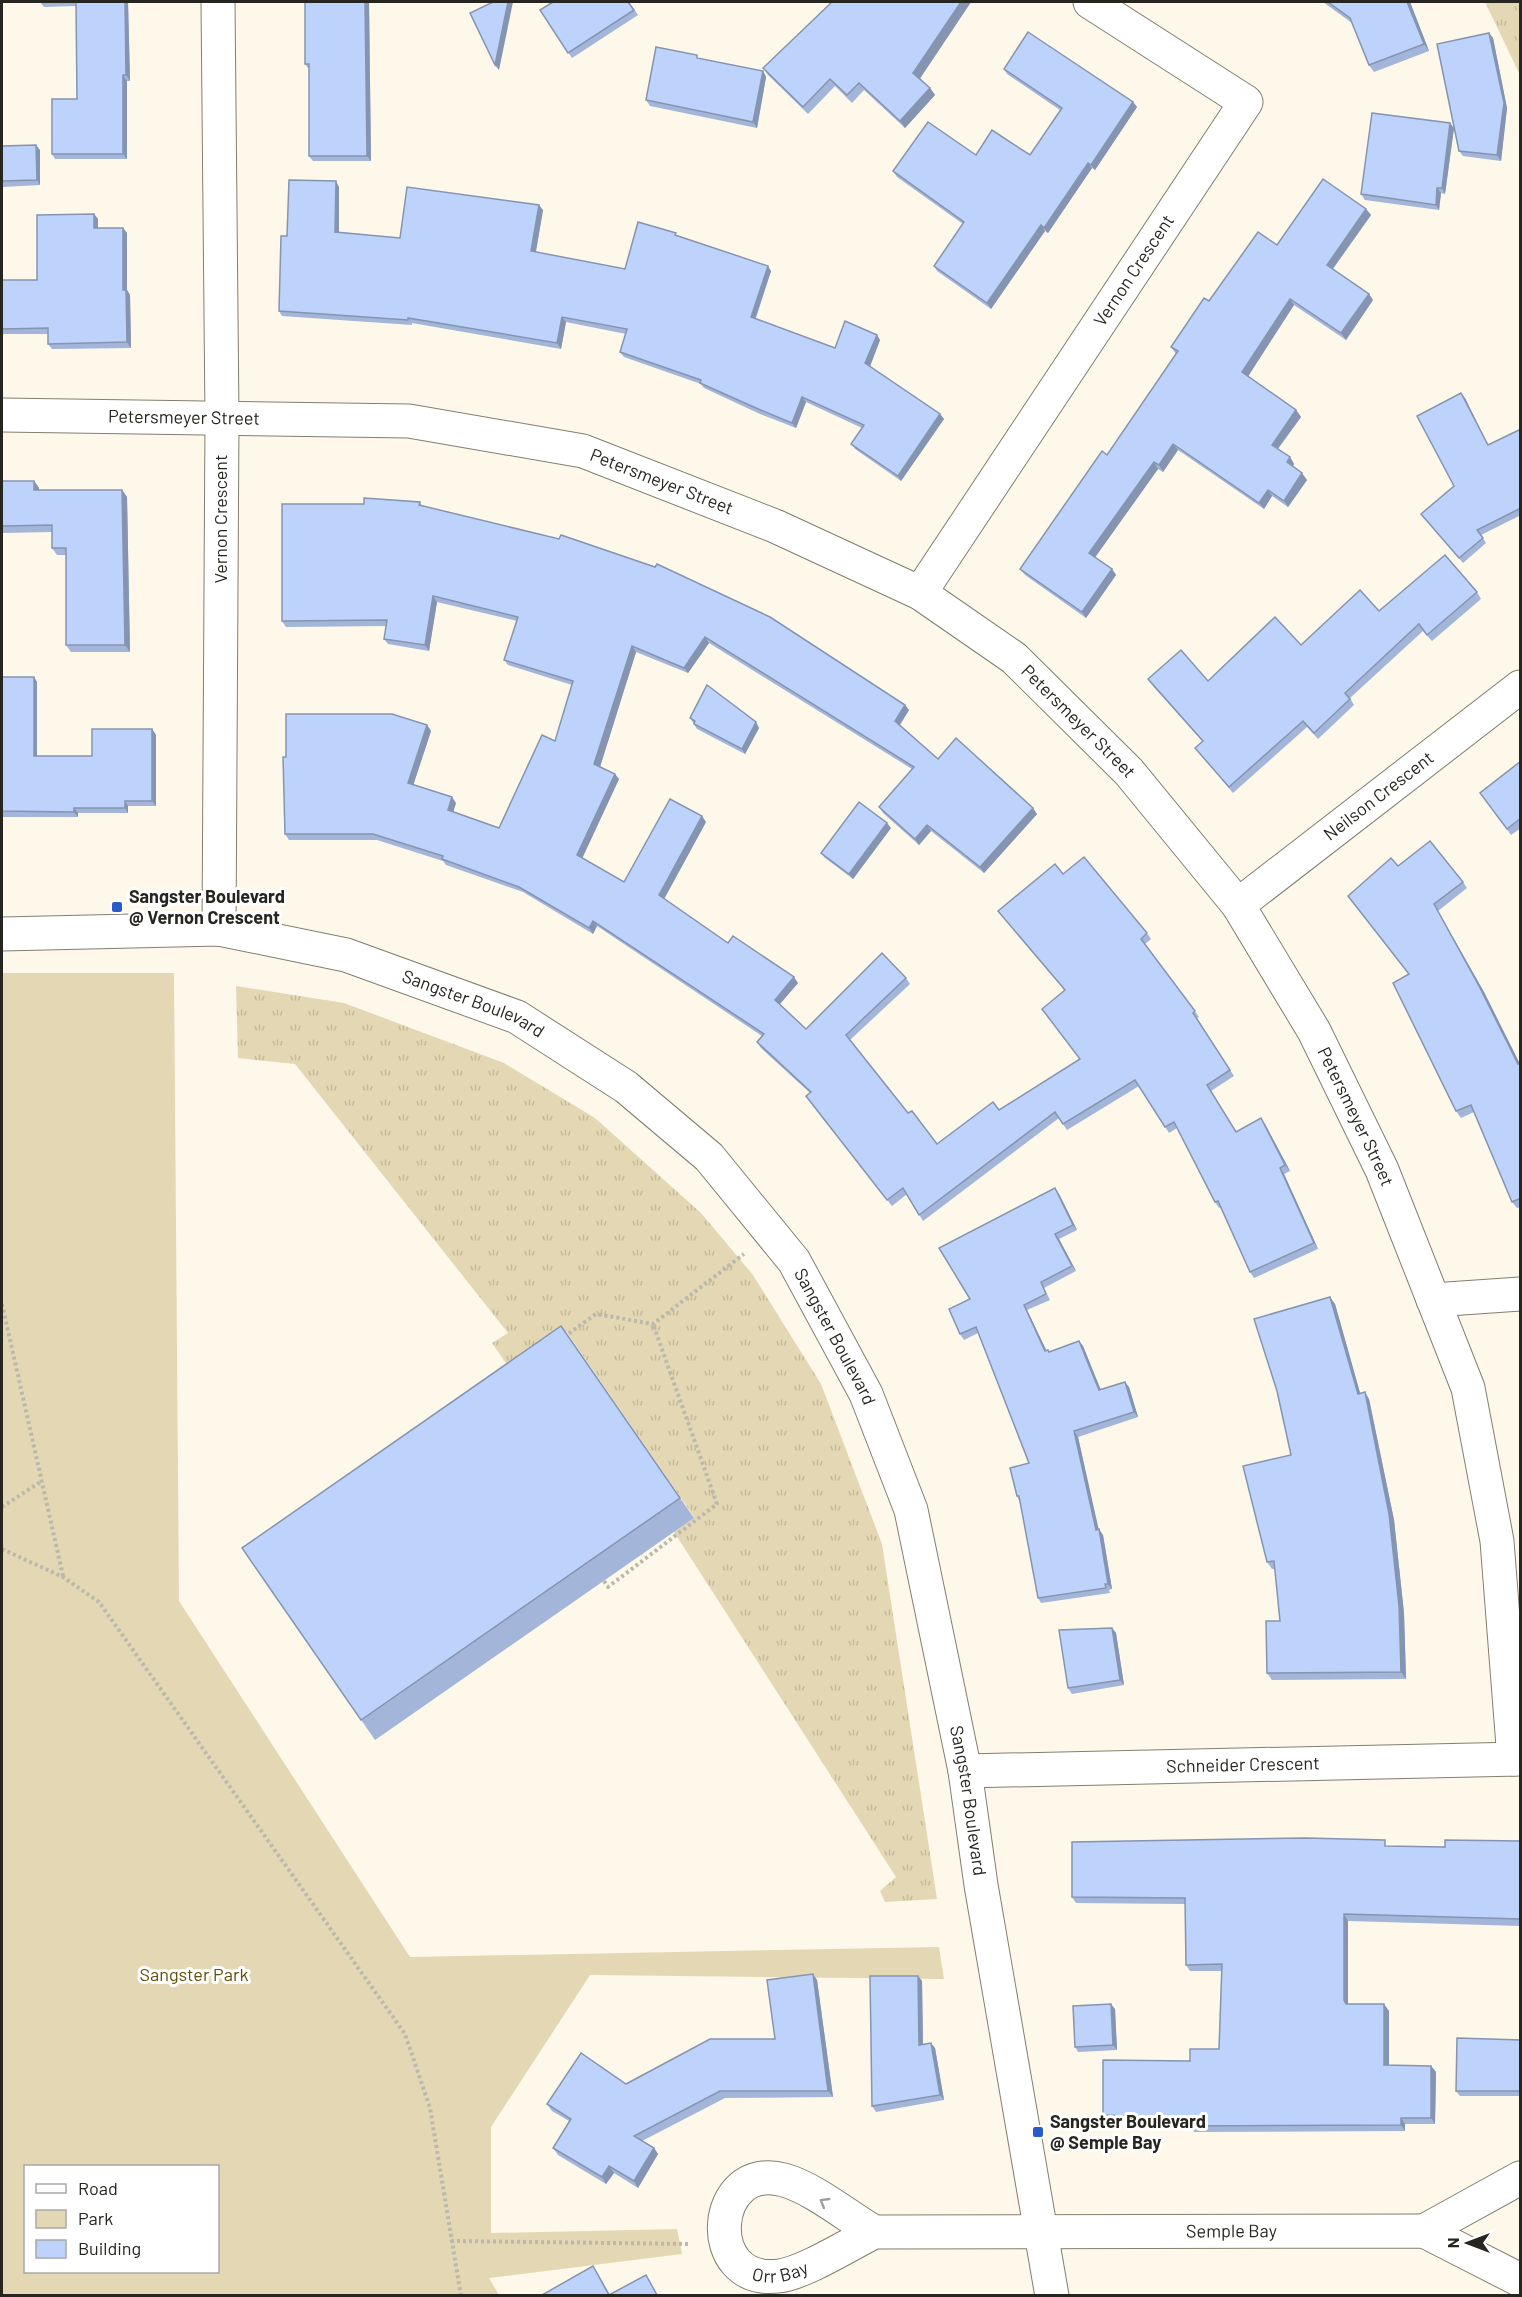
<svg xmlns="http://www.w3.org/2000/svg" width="1522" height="2297" viewBox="0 0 1522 2297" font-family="Barlow,sans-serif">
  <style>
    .grass { fill: url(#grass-tufts) }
    .park { fill: #e4d8b4; fill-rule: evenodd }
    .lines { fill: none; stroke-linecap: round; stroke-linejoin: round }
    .street-casing { stroke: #837e71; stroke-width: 35 }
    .secondary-casing { stroke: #837e71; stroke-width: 35 }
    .path { stroke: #bcb8ac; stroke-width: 4; stroke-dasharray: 3 3; stroke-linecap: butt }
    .street { stroke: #fff; stroke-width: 33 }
    .secondary { stroke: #fff; stroke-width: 33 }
    .wall { fill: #a3b5d9 }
    .shaded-wall { fill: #8594b0 }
    .building { fill: #bed3fc; stroke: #8594b0; stroke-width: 1.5 }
    .oneway { stroke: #9e9d9b }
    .poi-dot { fill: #2b5ac9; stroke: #fff; stroke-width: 2 }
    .labels { text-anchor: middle; stroke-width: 6; stroke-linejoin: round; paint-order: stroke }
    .street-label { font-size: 18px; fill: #272520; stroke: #fff }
    .poi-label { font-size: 18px; font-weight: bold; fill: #272520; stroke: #fff; text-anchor: start }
    .park-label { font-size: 18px; fill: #624f09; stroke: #fff }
  </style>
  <defs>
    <pattern id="grass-tufts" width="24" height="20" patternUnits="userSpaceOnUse" patternTransform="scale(1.5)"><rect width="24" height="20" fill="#e4d8b4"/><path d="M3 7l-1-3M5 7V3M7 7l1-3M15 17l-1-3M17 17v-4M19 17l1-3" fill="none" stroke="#c4b99a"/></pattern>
  </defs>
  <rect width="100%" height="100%" fill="#fdf8e9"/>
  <g class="grass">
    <polygon points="1485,2 1520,2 1520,75"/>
    <polygon points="236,986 344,1003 504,1063 595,1118 701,1213 753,1275 821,1384 882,1544 937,1899 885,1902 880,1891 896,1877 674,1532 694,1517 566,1331 510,1369 492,1343 508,1333 295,1064 238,1058"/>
  </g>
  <path class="park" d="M2,973H174L179,1601L410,1957L939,1947L944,1979L590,1975L491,2127V2233L677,2229L682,2254L489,2278L499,2295L2,2296ZM26,2166H218V2272H26Z"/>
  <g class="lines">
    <g class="street-casing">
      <g id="street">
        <polyline points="218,2 222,419 219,929"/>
        <path id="s1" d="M2,415L409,421L583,451L775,526L920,593L1014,658L1129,772L1238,905L1314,1031L1382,1170L1468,1388L1497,1541L1514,1759"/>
        <path id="s2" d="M920,593L1246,102L1090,2"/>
        <path id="s3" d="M1238,905L1520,687"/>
        <polyline points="1433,1300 1520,1294"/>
        <path id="s4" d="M965,1771L1520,1759"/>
        <polyline points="1424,2231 1520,2178"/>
        <path id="s5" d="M874,2232C847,2216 813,2188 784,2180C711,2159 700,2286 779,2276C804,2273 850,2244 874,2232L1424,2231L1520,2280"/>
      </g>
    </g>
    <g class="secondary-casing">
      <g id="secondary">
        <path id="s6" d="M2,934L219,929L346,955L517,1017L626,1087L709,1157L794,1261L866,1394L911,1510L965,1771L981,1885L1052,2296"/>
      </g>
    </g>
    <g class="path">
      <polyline points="2,1304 63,1576"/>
      <polyline points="564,1337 596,1314 653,1324 744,1254"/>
      <polyline points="2,1507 42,1481"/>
      <polyline points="2,1549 63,1577 99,1602 405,2034 430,2108 461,2296"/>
      <polyline points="604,1581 608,1587 717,1504 653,1324"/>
      <polyline points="451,2241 691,2244"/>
    </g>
    <use href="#street" class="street"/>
    <use href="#secondary" class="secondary"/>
  </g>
  <g class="wall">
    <polygon points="40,2 128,2 130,81 127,81 127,159 55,159 52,154 77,99 76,6 44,7"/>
    <polygon points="305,2 369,2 371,161 313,161 309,156 309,69 305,64"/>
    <polygon points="629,2 638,15 572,58 540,10"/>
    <polygon points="971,2 920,78 930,88 935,95 905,128 864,90 852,103 835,86 808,114 768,75 763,68"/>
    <polygon points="1323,2 1410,2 1429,51 1374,72 1369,65 1352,23"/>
    <polygon points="1489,33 1493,38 1507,108 1501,161 1463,156 1459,151"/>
    <polygon points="1004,69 1133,102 1137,107 1095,170 1092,168 1048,233 1045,231 991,309 937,271 934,266 963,224 897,177 893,171 976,155 1030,155 1060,110 1007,74"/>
    <polygon points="763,71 766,77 757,128 650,106 646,100"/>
    <polygon points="1454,128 1445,194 1441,193 1439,210 1365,200 1361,194"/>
    <polygon points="2,146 40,150 40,185 2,187"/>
    <polygon points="339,187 339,232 400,238 543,210 536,252 625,269 678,236 771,271 756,318 835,348 877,335 880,340 870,366 940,414 944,419 901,481 855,449 851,444 862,428 806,402 796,428 760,414 704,388 701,384 624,357 620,352 626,334 566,322 561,349 412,323 412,325 282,316 279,311 287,236"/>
    <polygon points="1366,209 1371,215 1333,269 1369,294 1373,300 1346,340 1294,305 1248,376 1296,410 1301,417 1278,449 1290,457 1294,464 1293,467 1307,480 1288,507 1272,496 1264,509 1178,450 1163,472 1158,469 1095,557 1112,569 1116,575 1086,618 1025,575 1020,569 1107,455 1176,354 1171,347 1209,301 1277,245"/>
    <polygon points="94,214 98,219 98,228 123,228 127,233 127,290 130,295 131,348 52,349 48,344 48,334 2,334 2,280 37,280"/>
    <polygon points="1465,398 1488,445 1521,429 1521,515 1481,535 1486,543 1463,563 1421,514 1454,486"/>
    <polygon points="2,481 34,481 39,488 39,490 122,490 127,497 130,652 71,652 66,645 66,555 57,555 52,548 52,532 2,533"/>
    <polygon points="420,502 422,506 905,705 909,710 900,725 938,759 1037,814 984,873 931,831 919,845 883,813 879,807 912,769 709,643 688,673 636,652 600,767 619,779 582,858 624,882 706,822 664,899 728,943 798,983 780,1004 806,1029 906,978 910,984 850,1040 908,1113 937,1144 999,1110 1080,1060 1065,990 998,911 1063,874 1147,933 1151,939 1145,944 1199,1017 1197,1018 1234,1076 1211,1091 1236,1132 1265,1124 1290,1171 1284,1174 1318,1249 1254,1278 1250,1272 1220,1207 1219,1208 1215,1202 1177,1128 1169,1133 1139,1086 1067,1130 1059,1118 923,1221 907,1194 892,1206 810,1102 810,1093 761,1048 757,1042 762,1036 597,926 593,934 523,892 446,865 443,861 377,840 289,840 285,834 286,757 427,725 431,731 413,785 456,803 453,812 499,828 555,741 572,685 508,665 504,660 517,621 437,602 429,651 388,644 384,639 386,626 286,627 282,621 364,504"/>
    <polygon points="1477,592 1481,599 1432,641 1423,631 1350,698 1354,705 1318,739 1307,727 1233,793 1195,748 1203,742 1152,685 1148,679 1208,681 1301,645 1379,611"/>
    <polygon points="2,677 34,677 37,682 37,756 92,756 152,729 156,735 156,806 128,806 128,813 78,813 78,817 2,817"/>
    <polygon points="690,718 756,722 759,728 745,754 697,729"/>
    <polygon points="1521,761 1521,828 1511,835 1480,793"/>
    <polygon points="891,828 853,879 825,858 821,853"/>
    <polygon points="1398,866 1463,882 1467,888 1438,911 1484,992 1519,1063 1521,1063 1521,1207 1517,1208 1512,1202 1474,1112 1461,1118 1456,1111 1408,974"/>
    <polygon points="1055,1188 1059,1194 1077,1230 1059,1239 1076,1271 1044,1288 1050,1300 1027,1310 1046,1350 1050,1352 1079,1341 1083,1346 1100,1390 1129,1387 1138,1417 1078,1437 1098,1530 1103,1535 1112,1589 1109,1590 1110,1593 1041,1603 1038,1598 1020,1502 1017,1496 1029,1463 978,1333 964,1340 960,1334 970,1299"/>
    <polygon points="1335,1304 1360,1393 1369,1399 1394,1520 1404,1613 1406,1679 1272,1680 1267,1673 1280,1621 1275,1569 1272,1569 1267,1562 1291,1455"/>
    <polygon points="561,1326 694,1518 375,1740 242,1548"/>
    <polygon points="1112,1628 1116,1633 1124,1685 1072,1694 1068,1688"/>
    <polygon points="1521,1841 1521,1926 1348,1921 1348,2004 1389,2011 1389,2065 1431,2066 1436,2072 1435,2124 1405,2124 1405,2131 1194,2132 1190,2125 1108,2122 1103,2115 1190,2061 1219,2049 1222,1971 1190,1971 1186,1965 1185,1904 1076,1903 1072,1897 1389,1846 1445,1847"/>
    <polygon points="918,1976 922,1981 923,2044 935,2048 944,2100 876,2112 872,2106"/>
    <polygon points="817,1980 833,2097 725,2098 642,2141 654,2148 658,2154 638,2188 614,2173 606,2184 558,2155 553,2148 569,2121 552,2111 547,2104 626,2084 775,2039"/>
    <polygon points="1115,2009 1117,2050 1078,2052 1075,2047"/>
    <polygon points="1521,2040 1521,2096 1460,2096 1456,2091"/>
  </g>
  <g class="shaded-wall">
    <polygon points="125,2 128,2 130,81 126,75"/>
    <polygon points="365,2 369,2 371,161 367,156"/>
    <polygon points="508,2 513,2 499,70 495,65"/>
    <polygon points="961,2 971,2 919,80 913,73"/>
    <polygon points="1407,2 1410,2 1429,51 1424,44"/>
    <polygon points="1489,33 1493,38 1507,108 1501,161 1497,155"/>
    <polygon points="763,71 766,77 757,128 753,122"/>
    <polygon points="123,75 127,81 127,159 123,154"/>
    <polygon points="930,88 935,95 905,128 900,121"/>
    <polygon points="1133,102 1137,107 1095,170 1091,165"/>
    <polygon points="1450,123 1454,128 1445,194 1442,188"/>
    <polygon points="36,145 40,150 40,185 37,180"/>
    <polygon points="1088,163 1092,168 1048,233 1044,228"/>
    <polygon points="336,181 339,187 339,238 335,232"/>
    <polygon points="1437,188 1441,193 1439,210 1436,205"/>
    <polygon points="539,205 543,210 535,256 531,251"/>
    <polygon points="1366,209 1371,215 1331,271 1327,265"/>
    <polygon points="94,214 98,219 98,233 94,228"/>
    <polygon points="1041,225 1045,231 991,309 987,303"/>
    <polygon points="123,228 127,233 127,290 130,295 131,348 127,342 123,290"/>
    <polygon points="768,266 771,271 754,322 751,317"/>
    <polygon points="1369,294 1373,300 1346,340 1341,333"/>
    <polygon points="1290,299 1294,305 1247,378 1242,372"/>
    <polygon points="562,317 566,322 561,349 557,343"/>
    <polygon points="877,335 880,340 869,369 865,363"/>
    <polygon points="1461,393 1465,398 1491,451 1488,445"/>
    <polygon points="802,397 806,402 796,428 792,423"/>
    <polygon points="1296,410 1301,417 1276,451 1272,445"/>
    <polygon points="940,414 944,419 901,481 898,476"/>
    <polygon points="1173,444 1178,450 1163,472 1159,465"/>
    <polygon points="1290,457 1294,464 1291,469 1287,462"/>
    <polygon points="1154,462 1158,469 1094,559 1089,553"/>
    <polygon points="1302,473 1307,480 1288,507 1284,501"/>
    <polygon points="34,481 39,488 39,497 34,490"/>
    <polygon points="122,490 127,497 130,652 125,645"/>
    <polygon points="1268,490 1272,496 1264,509 1259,503"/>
    <polygon points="1112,569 1116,575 1086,618 1082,612"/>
    <polygon points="433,596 437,602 429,651 425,645"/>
    <polygon points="705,637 709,643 688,673 684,668"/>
    <polygon points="632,646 636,652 599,770 594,764"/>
    <polygon points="34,677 37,682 37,762 34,756"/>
    <polygon points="905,705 909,710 899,726 895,721"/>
    <polygon points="756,722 759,728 745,754 742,749"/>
    <polygon points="427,725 431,731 412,789 408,783"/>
    <polygon points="152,729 156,735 156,806 152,801"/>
    <polygon points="615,774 619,779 581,861 577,855"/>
    <polygon points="452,797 456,803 452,816 448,810"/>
    <polygon points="125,801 128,806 128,813 125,808"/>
    <polygon points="74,808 78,813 78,817 74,812"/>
    <polygon points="1033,808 1037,814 984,873 980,867"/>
    <polygon points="702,816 706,822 663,901 659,895"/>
    <polygon points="887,823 891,828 853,879 849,874"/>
    <polygon points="927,825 931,831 919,845 915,839"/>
    <polygon points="1434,904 1484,992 1521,1066 1518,1064"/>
    <polygon points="593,921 597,926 593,934 589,928"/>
    <polygon points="794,977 798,983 779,1005 775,1000"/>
    <polygon points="1261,1118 1265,1124 1290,1171 1285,1165"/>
    <polygon points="1280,1168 1284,1174 1318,1249 1314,1243"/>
    <polygon points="1055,1188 1059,1194 1077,1230 1073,1225"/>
    <polygon points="1055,1234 1059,1239 1076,1271 1072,1266"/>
    <polygon points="1330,1297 1335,1304 1362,1400 1358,1394"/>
    <polygon points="1024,1305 1027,1310 1049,1356 1045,1351"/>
    <polygon points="1079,1341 1083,1346 1103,1395 1099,1390"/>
    <polygon points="1125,1382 1129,1387 1138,1417 1134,1412"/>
    <polygon points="1365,1392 1369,1399 1394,1520 1404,1613 1406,1679 1401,1672"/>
    <polygon points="1074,1431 1078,1437 1100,1535 1096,1530"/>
    <polygon points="1099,1529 1103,1535 1112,1589 1108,1584"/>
    <polygon points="1112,1628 1116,1633 1124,1685 1120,1680"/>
    <polygon points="1344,1914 1348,1921 1348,2007 1344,2000"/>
    <polygon points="813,1974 817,1980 833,2097 828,2091"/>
    <polygon points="918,1976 922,1981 923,2050 919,2045"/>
    <polygon points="1111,2004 1115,2009 1117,2050 1113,2045"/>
    <polygon points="1384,2004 1389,2011 1389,2072 1384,2065"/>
    <polygon points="931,2043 935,2048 944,2100 940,2095"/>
    <polygon points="1431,2066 1436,2072 1435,2124 1431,2118"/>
    <polygon points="1401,2118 1405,2124 1405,2131 1401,2125"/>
    <polygon points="654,2148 658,2154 638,2188 634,2181"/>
    <polygon points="609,2166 614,2173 606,2184 602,2177"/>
    <polygon points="593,2266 598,2274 610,2295 609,2295"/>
  </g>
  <g class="building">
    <polygon points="76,2 125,2 126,75 123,75 123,154 52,154 52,99 77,99"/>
    <polygon points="305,2 365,2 367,156 309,156 309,64 305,64"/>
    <polygon points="493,2 508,2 495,65 470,13"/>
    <polygon points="553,2 628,2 634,10 568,53 540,10"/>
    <polygon points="832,2 961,2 913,73 930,88 900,121 859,83 847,95 830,79 803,107 763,68"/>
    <polygon points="1328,2 1407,2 1424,44 1369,65 1350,18"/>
    <polygon points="1028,32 1133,102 1091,165 1088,163 1044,228 1041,225 987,303 934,266 964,222 893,171 928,122 976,155 992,130 1030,155 1062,108 1004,69"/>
    <polygon points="1489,33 1504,103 1497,155 1459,151 1437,44"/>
    <polygon points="656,47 697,55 697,58 763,71 753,122 646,100"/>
    <polygon points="1372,113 1450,123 1442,188 1437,188 1436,205 1361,194"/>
    <polygon points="36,145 37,180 2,181 2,146"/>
    <polygon points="1323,179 1366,209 1327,265 1369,294 1341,333 1290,299 1242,372 1296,410 1272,445 1290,457 1287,462 1302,473 1284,501 1268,490 1259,503 1173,444 1159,465 1154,462 1089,553 1112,569 1082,612 1020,569 1102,451 1107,455 1178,351 1171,347 1204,298 1209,301 1258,232 1277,245"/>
    <polygon points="289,180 336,181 335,232 400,238 407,187 539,205 531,251 625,269 638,222 676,233 675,235 768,266 751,317 835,348 845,321 877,335 865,363 940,414 898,476 851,444 864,425 802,397 792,423 756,408 700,383 701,380 620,352 627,329 562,317 557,343 408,318 408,320 279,311 281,236 287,236"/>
    <polygon points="94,214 94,228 123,228 123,290 126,290 127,342 48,344 48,328 2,329 2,280 37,280 37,215"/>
    <polygon points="1461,393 1488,445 1521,429 1521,508 1477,530 1483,538 1459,558 1421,514 1454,486 1417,416"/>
    <polygon points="2,481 34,481 34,490 122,490 125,645 66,645 66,548 52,548 52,525 2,526"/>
    <polygon points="364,498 420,502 419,505 559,539 561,535 655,567 657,564 770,617 905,705 895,721 938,759 956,738 1033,808 980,867 927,825 915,839 879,807 914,767 705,637 684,668 632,646 594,764 615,774 577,855 624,882 670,799 702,816 659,895 728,943 733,936 794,977 775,1000 806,1029 882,953 906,978 846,1035 908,1113 912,1111 937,1144 993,1102 999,1110 1080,1059 1042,1009 1065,990 998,911 1055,864 1063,874 1084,857 1147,933 1141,939 1195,1011 1193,1013 1230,1070 1207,1085 1236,1132 1261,1118 1285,1165 1280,1168 1314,1243 1250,1272 1218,1201 1215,1202 1174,1122 1165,1127 1135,1080 1063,1124 1055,1112 919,1215 903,1188 887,1200 806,1096 811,1092 757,1042 764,1034 593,921 589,928 519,887 442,859 443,856 373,834 285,834 283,757 286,757 286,714 392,714 427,725 408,783 452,797 448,810 499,828 542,735 555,741 573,681 504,660 518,617 433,596 425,645 384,639 387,620 282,621 282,504 364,504"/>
    <polygon points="1445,555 1477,592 1427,635 1419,624 1345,693 1350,699 1314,733 1303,721 1229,787 1195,748 1203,741 1148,679 1181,650 1208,681 1275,617 1301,645 1360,590 1379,611"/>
    <polygon points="2,677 34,677 34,756 92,756 92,729 152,729 152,801 125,801 125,808 74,808 74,812 2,811"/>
    <polygon points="707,685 756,722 742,749 694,724 695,721 690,718"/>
    <polygon points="1521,761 1521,818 1507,829 1480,793"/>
    <polygon points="859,802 887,823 849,874 821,853"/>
    <polygon points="1430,841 1463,882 1434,904 1479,986 1518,1064 1521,1063 1521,1198 1512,1202 1471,1105 1456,1111 1393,983 1409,974 1348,896 1391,858 1398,866"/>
    <polygon points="1055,1188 1073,1225 1055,1234 1072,1266 1041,1282 1046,1294 1024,1305 1045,1351 1048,1350 1049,1352 1079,1341 1099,1390 1125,1382 1134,1412 1074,1431 1096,1530 1099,1529 1108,1584 1105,1584 1106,1588 1038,1598 1019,1496 1017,1496 1010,1468 1029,1463 976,1327 960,1334 949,1309 970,1299 939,1248"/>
    <polygon points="1330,1297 1358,1394 1365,1392 1389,1514 1399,1606 1401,1672 1267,1673 1266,1621 1280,1621 1274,1561 1267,1562 1243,1466 1291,1455 1277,1391 1254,1319"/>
    <polygon points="561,1326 680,1498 361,1720 242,1548"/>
    <polygon points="1112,1628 1120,1680 1068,1688 1059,1630"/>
    <polygon points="1306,1838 1385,1840 1385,1846 1445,1847 1445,1840 1521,1841 1521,1919 1344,1914 1344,2000 1346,2004 1384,2004 1384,2065 1431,2066 1431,2118 1401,2118 1401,2125 1190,2126 1190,2119 1103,2115 1103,2060 1190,2061 1190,2049 1219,2049 1222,1964 1186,1965 1185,1898 1072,1897 1072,1842"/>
    <polygon points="813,1974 828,2091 720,2091 634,2136 654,2148 634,2181 609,2166 602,2177 553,2148 571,2119 547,2104 581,2053 626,2084 710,2039 775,2039 767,1980"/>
    <polygon points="870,1976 918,1976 919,2045 931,2043 940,2095 872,2106"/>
    <polygon points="1111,2004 1113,2045 1075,2047 1073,2006"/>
    <polygon points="1457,2038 1521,2040 1521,2091 1456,2091"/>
    <polygon points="593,2266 609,2295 646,2275 657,2295 542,2295"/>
  </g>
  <defs><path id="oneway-chevron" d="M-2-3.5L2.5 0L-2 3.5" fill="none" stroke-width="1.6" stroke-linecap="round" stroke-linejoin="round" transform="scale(1.5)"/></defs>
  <use class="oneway" href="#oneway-chevron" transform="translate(824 2202) rotate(-149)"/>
  <g class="poi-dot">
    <rect x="111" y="901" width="12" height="12" rx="3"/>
    <rect x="1032" y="2126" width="12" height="12" rx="3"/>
  </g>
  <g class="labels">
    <g class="street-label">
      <text dy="6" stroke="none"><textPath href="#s2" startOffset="387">Vernon Crescent</textPath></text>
      <text dy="6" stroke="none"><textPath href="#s1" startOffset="182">Petersmeyer Street</textPath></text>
      <text dy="6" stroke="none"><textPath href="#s1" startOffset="668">Petersmeyer Street</textPath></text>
      <text transform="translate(221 519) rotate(-90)" y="6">Vernon Crescent</text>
      <text dy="6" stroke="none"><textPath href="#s1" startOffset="1154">Petersmeyer Street</textPath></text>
      <text dy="6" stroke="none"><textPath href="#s3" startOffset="178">Neilson Crescent</textPath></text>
      <text dy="6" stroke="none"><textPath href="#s6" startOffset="483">Sangster Boulevard</textPath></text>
      <text dy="6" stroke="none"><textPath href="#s1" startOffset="1640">Petersmeyer Street</textPath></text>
      <text dy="6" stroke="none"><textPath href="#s6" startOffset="987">Sangster Boulevard</textPath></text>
      <text dy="6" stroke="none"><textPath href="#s4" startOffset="278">Schneider Crescent</textPath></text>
      <text dy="6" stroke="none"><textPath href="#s6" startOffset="1473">Sangster Boulevard</textPath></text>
      <text dy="6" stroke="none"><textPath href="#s5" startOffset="741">Semple Bay</textPath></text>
      <text dy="6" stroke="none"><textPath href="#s5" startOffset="280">Orr Bay</textPath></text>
    </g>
    <g class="poi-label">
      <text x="129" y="903">Sangster Boulevard<tspan x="129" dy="21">@ Vernon Crescent</tspan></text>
      <text x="1050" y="2128">Sangster Boulevard<tspan x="1050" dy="21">@ Semple Bay</tspan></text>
    </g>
    <g class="park-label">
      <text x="194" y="1981">Sangster Park</text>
    </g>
  </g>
  <rect width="1522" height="2297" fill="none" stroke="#272520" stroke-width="6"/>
  <rect x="24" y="2165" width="195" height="108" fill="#ffffff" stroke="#a9a8a6" stroke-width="1.5"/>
  <rect x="36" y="2184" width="30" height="9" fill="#ffffff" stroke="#a9a8a6" stroke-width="1.5"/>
  <text x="78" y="2195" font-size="18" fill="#272520">Road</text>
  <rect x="36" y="2210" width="30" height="18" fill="#e4d8b4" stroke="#a9a8a6" stroke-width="1.5"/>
  <text x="78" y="2225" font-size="18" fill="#272520">Park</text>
  <rect x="36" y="2240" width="30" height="18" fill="#bed3fc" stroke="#a9a8a6" stroke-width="1.5"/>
  <text x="78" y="2255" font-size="18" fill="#272520">Building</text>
  <g transform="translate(1468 2243) rotate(270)" stroke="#ffffff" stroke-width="4.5" paint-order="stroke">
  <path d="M0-4.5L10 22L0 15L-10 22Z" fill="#272520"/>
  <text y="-9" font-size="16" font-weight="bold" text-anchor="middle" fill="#272520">N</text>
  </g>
</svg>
